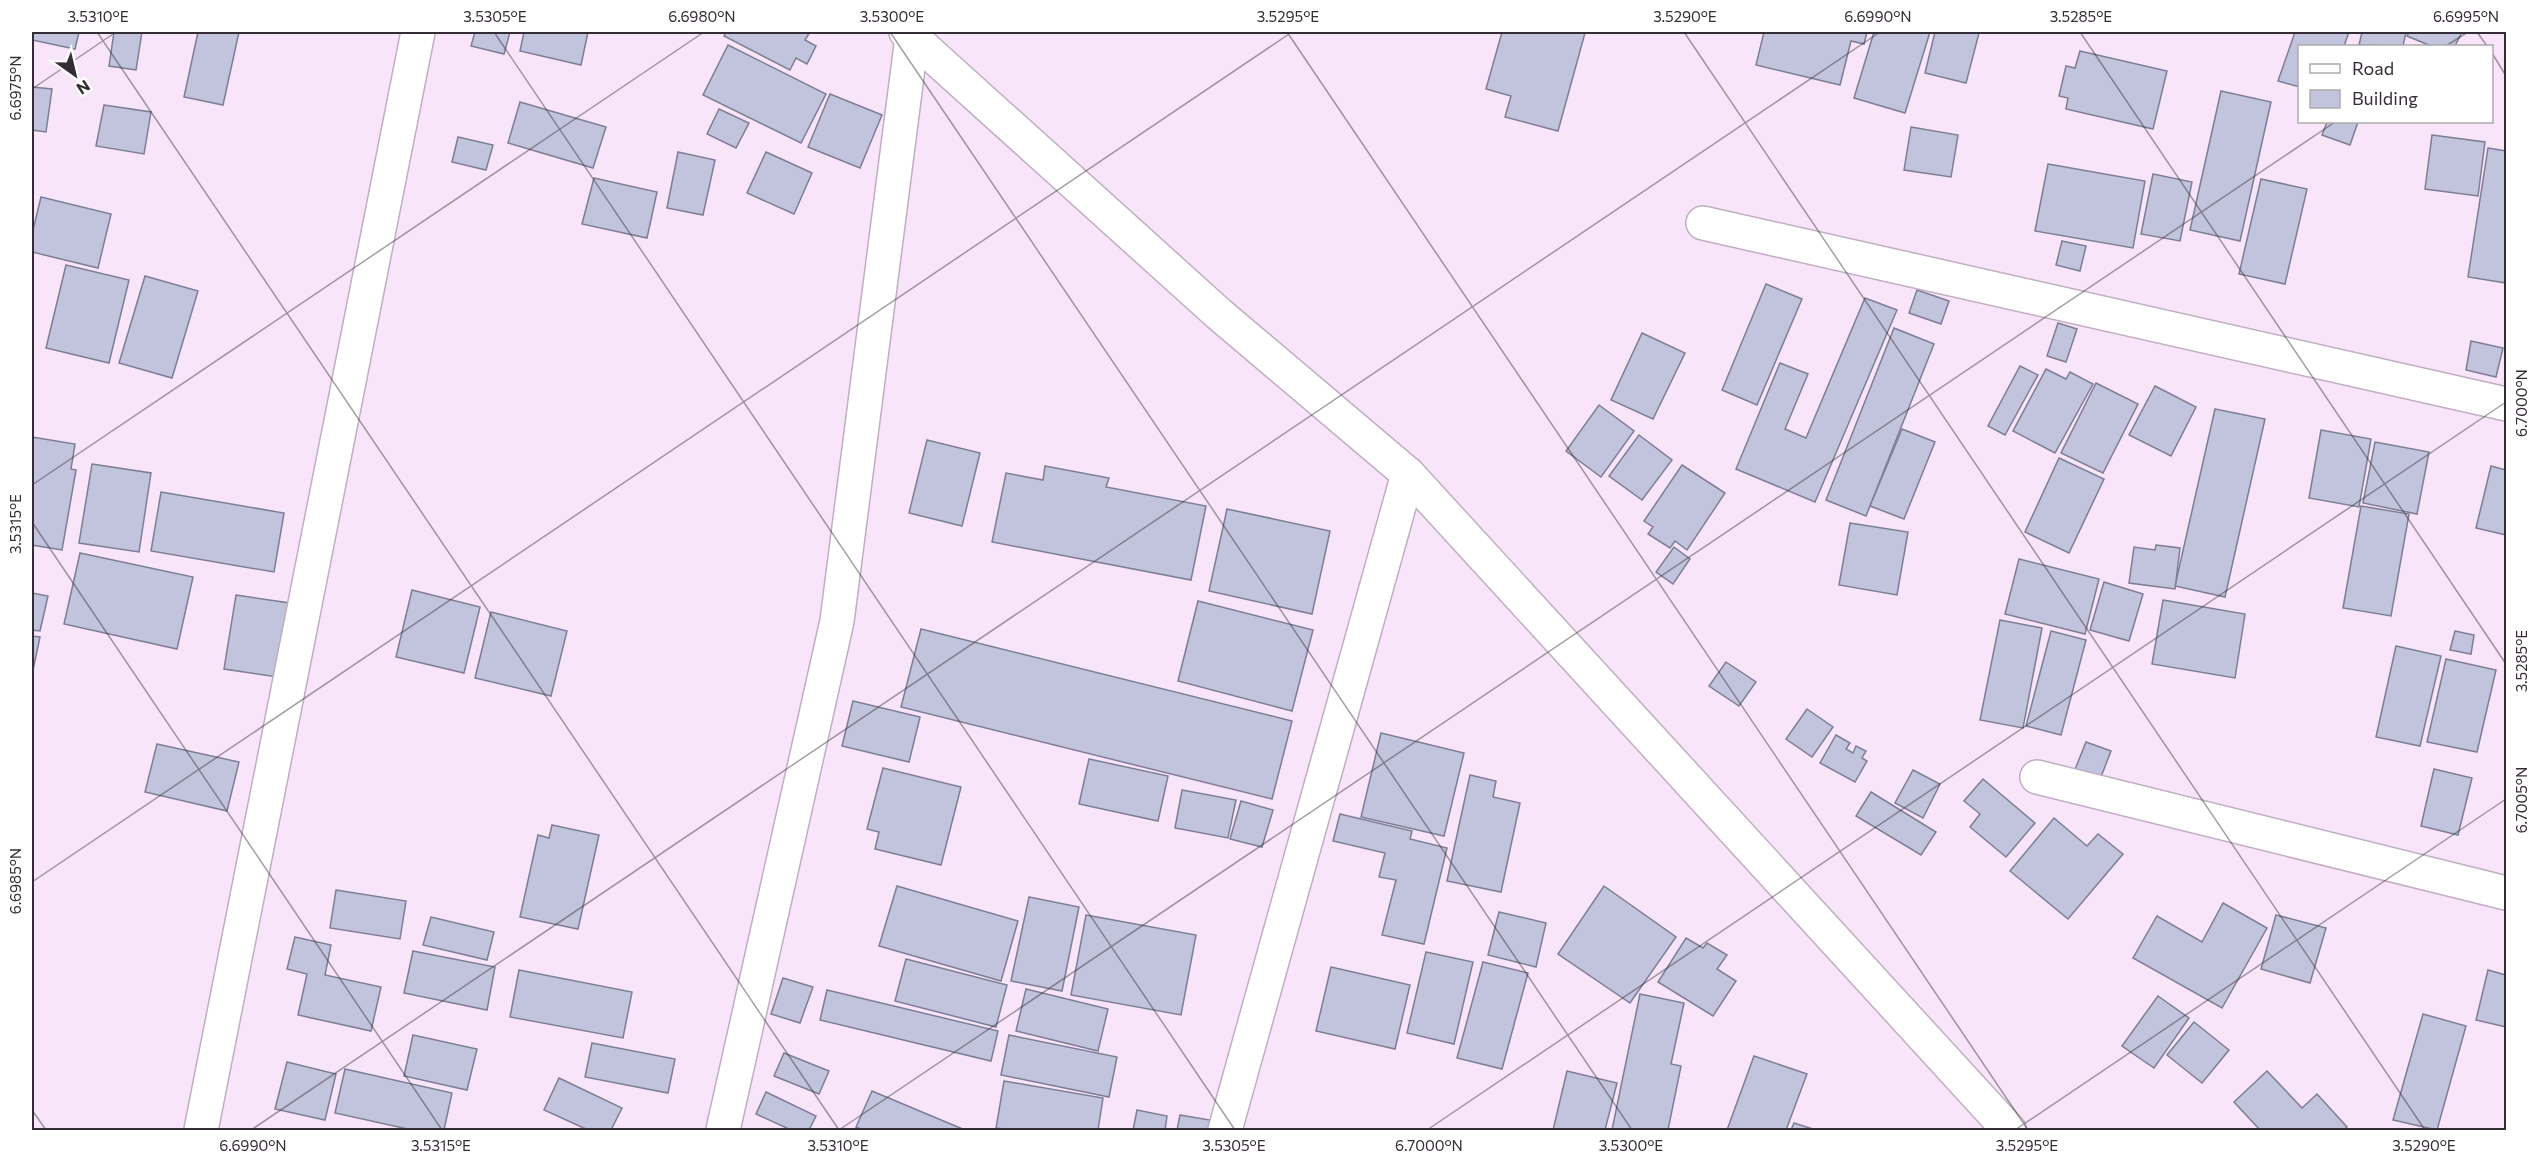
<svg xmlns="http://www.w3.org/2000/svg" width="2538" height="1162" viewBox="0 0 2538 1162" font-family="Commissioner,sans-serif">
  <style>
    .building { fill: #c2c3dc; stroke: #7d7e96; stroke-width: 1.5 }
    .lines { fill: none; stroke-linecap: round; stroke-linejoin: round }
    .minor-casing { stroke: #c0aec2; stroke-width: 36 }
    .minor { stroke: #fff; stroke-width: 33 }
    .ticks { fill: none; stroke: #352d36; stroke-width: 1.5; stroke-opacity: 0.45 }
    .neatline { fill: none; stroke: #352d36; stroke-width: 2 }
    .ticks-label { font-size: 15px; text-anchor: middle; fill: #352d36 }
  </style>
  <rect width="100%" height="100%" fill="#f8e5fa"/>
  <g class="building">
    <polygon points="32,32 79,32 75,49 32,40"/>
    <polygon points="114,32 142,32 136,70 109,66"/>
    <polygon points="198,32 239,32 223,105 184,97"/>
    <polygon points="475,32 510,32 504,54 471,46"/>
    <polygon points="524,32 588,32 581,65 520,51"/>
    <polygon points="726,32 810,32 805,40 816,46 807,64 796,58 790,70 724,36"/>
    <polygon points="1502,32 1585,33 1558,131 1505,117 1511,96 1486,89"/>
    <polygon points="1764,32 1867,32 1864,44 1851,41 1840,85 1756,65"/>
    <polygon points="1874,32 1930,32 1905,113 1854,98"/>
    <polygon points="1935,32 1979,33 1966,83 1925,73"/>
    <polygon points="2295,32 2349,32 2344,46 2300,46 2300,87 2278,81"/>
    <polygon points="2362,32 2406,32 2403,46 2359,45"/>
    <polygon points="2409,32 2462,32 2455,46 2431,46 2407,36"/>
    <polygon points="728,45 826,94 801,143 703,95"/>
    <polygon points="2080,51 2167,71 2153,129 2066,109 2068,98 2059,96 2066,66 2075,68"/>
    <polygon points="32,87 52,89 46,132 32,130"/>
    <polygon points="2221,91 2271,102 2240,241 2190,230"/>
    <polygon points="830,94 882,115 860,168 808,147"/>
    <polygon points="520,102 606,127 593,168 508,143"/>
    <polygon points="104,105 151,112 144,154 96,146"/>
    <polygon points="719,109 749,123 736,148 707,134"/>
    <polygon points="2327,122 2358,122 2350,145 2322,135"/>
    <polygon points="1911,127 1958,135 1951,177 1904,170"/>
    <polygon points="2432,135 2485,142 2478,196 2425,189"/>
    <polygon points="458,137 493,145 486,170 452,162"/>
    <polygon points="2488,148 2506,151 2506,283 2468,277"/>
    <polygon points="678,152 715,160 703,215 667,208"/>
    <polygon points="766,152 812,173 794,214 747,193"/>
    <polygon points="2048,164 2145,181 2133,248 2035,231"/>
    <polygon points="2153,174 2192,182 2180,241 2141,234"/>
    <polygon points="594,178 657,192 647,238 582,224"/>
    <polygon points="2261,179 2307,189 2285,284 2239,274"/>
    <polygon points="41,197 111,214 98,268 32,252 32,234"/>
    <polygon points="2062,241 2086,246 2080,271 2056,265"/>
    <polygon points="66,265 129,280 109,363 46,348"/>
    <polygon points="145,276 198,291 172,378 119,363"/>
    <polygon points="1766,284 1802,299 1757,405 1722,390"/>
    <polygon points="1917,290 1949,301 1941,324 1909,313"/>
    <polygon points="1865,298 1897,310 1815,502 1736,469 1780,363 1808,374 1785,429 1806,438"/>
    <polygon points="2058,323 2077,329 2066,362 2047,356"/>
    <polygon points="1894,328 1934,344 1866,516 1826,500"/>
    <polygon points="1642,333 1685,353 1653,419 1611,400"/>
    <polygon points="2471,341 2503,348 2496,377 2466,370"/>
    <polygon points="2020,366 2038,375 2005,435 1988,426"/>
    <polygon points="2046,369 2066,379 2070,372 2093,384 2055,453 2013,431"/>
    <polygon points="2096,383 2138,404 2103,473 2061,453"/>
    <polygon points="2155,386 2196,407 2171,456 2129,435"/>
    <polygon points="1599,405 1634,431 1601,477 1566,451"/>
    <polygon points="2215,409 2265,419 2225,597 2175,586"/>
    <polygon points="1902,429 1935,442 1904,519 1870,506"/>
    <polygon points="2321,430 2371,439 2359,507 2309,498"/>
    <polygon points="1639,435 1672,460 1642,500 1609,476"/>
    <polygon points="32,437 75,444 71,469 76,470 62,550 32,545"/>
    <polygon points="927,440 980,453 962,526 909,513"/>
    <polygon points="2375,442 2429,452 2417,514 2363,503"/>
    <polygon points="2059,458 2104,479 2069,553 2025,532"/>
    <polygon points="92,464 151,473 139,552 79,543"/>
    <polygon points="1682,465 1725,493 1687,550 1675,541 1670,548 1648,534 1653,527 1644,521"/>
    <polygon points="1045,466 1109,478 1106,487 1206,506 1191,580 992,542 1006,473 1043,480"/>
    <polygon points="2491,466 2506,470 2506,535 2476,528"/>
    <polygon points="161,492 284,513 274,572 151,551"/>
    <polygon points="2361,506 2409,514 2391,616 2343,608"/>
    <polygon points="1227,509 1330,531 1312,614 1209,591"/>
    <polygon points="1850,523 1908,532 1897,595 1839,585"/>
    <polygon points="2156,545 2180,548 2175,589 2129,583 2134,547 2155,550"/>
    <polygon points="1674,547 1690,559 1673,584 1656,572"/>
    <polygon points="80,553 193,577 177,649 64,624"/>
    <polygon points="2019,559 2099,579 2085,634 2005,614"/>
    <polygon points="2104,582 2143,594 2129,641 2090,630"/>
    <polygon points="412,590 480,607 464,673 396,657"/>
    <polygon points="32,593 48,596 40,631 32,630"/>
    <polygon points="236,595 296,604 284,678 224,669"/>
    <polygon points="2163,600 2245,614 2235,678 2152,664"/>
    <polygon points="1198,601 1313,630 1292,711 1178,681"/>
    <polygon points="491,612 567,631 551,696 475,678"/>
    <polygon points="2000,620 2042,628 2023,728 1980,720"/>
    <polygon points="921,629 1292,721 1272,799 901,707"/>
    <polygon points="2051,631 2086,640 2061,735 2026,726"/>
    <polygon points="2455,631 2474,635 2471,654 2450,650"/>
    <polygon points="32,636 40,637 32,675"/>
    <polygon points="2396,646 2441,656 2420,746 2376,737"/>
    <polygon points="2446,659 2496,670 2477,752 2427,742"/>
    <polygon points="1726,662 1756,682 1739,706 1709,686"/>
    <polygon points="853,701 920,717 909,762 842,746"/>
    <polygon points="1807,709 1833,727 1812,757 1786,739"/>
    <polygon points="1381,733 1464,753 1444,836 1361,817"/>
    <polygon points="1836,735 1850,743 1846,749 1853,753 1856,746 1866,751 1862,758 1867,761 1855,782 1820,763"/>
    <polygon points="2086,742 2111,751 2099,782 2074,772"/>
    <polygon points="157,744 239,762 227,811 145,792"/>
    <polygon points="1089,759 1168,776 1158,821 1079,804"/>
    <polygon points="883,768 961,787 941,865 875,849 879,832 867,829"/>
    <polygon points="2434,769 2472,778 2458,835 2421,826"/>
    <polygon points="1913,770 1940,784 1923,818 1895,803"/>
    <polygon points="1470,775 1496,781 1493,797 1520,803 1501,892 1447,881"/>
    <polygon points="1983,779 2035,823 2006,857 1970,827 1980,814 1964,801"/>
    <polygon points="1182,790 1236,800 1228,838 1175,828"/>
    <polygon points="1871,792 1936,832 1921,855 1856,816"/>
    <polygon points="1241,801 1273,810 1262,847 1230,839"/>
    <polygon points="1340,814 1412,831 1410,839 1447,848 1424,944 1382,935 1396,880 1379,877 1385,853 1333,841"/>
    <polygon points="2054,818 2087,846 2098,834 2123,854 2068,919 2010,871"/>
    <polygon points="552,825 599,835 578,929 520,917 538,835 549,838"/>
    <polygon points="897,886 1018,921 1001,981 879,946"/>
    <polygon points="1604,886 1676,937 1630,1003 1558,954"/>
    <polygon points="336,890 406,901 400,939 330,928"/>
    <polygon points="1029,897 1079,907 1062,991 1011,981"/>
    <polygon points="2223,903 2267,928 2222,1008 2133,958 2157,916 2202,942"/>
    <polygon points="1499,912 1546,923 1536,967 1488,955"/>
    <polygon points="1086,915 1196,935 1181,1015 1071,995"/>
    <polygon points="2276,915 2326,928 2310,983 2261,969"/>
    <polygon points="431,917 494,932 487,960 423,945"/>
    <polygon points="295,937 331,945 325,975 381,987 371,1031 298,1015 307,974 287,969"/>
    <polygon points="1686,938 1703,948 1707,943 1727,955 1717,969 1736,981 1713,1016 1658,982"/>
    <polygon points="413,951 495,967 487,1010 404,993"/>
    <polygon points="1426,952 1473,962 1454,1044 1407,1033"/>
    <polygon points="906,959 1007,985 996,1027 895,1001"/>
    <polygon points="1483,962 1528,973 1502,1069 1457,1058"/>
    <polygon points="1331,967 1410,985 1395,1049 1316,1031"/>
    <polygon points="519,970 632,992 623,1038 510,1017"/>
    <polygon points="2488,970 2506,975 2506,1027 2476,1020"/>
    <polygon points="783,978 813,987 800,1023 771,1014"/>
    <polygon points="1026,989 1108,1009 1098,1051 1016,1031"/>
    <polygon points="827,990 998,1031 991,1061 820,1020"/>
    <polygon points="1640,994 1684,1003 1671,1064 1681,1066 1668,1130 1612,1130"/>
    <polygon points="2158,996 2189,1018 2154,1068 2122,1046"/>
    <polygon points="2423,1014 2466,1026 2437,1130 2393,1120"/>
    <polygon points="2194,1022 2229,1050 2202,1083 2167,1055"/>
    <polygon points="413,1035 477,1049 467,1090 404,1076"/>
    <polygon points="1009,1035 1117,1057 1109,1097 1001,1075"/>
    <polygon points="592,1043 675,1059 668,1093 585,1077"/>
    <polygon points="784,1053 829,1071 819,1094 774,1076"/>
    <polygon points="1754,1056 1807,1074 1786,1130 1727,1130"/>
    <polygon points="287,1062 336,1074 325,1120 275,1109"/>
    <polygon points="345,1069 452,1093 444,1130 412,1130 335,1113"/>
    <polygon points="1567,1071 1617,1083 1605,1130 1553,1130"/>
    <polygon points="2267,1071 2302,1108 2317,1094 2347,1127 2343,1130 2260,1130 2234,1102"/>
    <polygon points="559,1078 622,1108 611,1130 588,1130 544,1110"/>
    <polygon points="1004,1081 1103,1098 1098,1130 1011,1130 996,1128"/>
    <polygon points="872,1091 965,1130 864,1130 856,1127"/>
    <polygon points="766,1092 816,1116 809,1130 791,1130 756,1114"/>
    <polygon points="1137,1110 1167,1116 1165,1130 1133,1130"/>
    <polygon points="1180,1115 1210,1120 1208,1130 1177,1130"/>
    <polygon points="1794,1123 1816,1130 1791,1130"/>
  </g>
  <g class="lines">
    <g class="minor-casing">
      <g id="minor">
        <polyline points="912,37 1219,314 1408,474 2009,1130"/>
        <polyline points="1703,223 2506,404"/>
        <polyline points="2037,777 2506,893"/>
        <polyline points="201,1130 418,32"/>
        <polyline points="723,1130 837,621 912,37 906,32"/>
        <polyline points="1225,1130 1408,474"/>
      </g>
    </g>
    <use href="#minor" class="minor"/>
  </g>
  <path class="ticks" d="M97,32L839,1130M494,32L1235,1130M890,32L1632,1130M1287,32L2028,1130M1684,32L2425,1130M2080,32L2506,664M2477,32L2487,46M2446,46L2468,32M2492,53L2506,76M32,89L116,32M32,485L704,32M32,522L442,1130M32,882L1292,32M32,1110L46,1130M251,1130L1880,32M839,1130L2335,122M1427,1130L2506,402M2015,1130L2506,799"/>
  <rect width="2538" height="1162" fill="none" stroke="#ffffff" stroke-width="66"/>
  <rect x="2298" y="45" width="195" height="78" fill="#ffffff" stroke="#aeabaf" stroke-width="1.5"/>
  <rect x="2310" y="64" width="30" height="9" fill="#ffffff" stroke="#aeabaf" stroke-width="1.5"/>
  <text x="2352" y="75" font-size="18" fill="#352d36">Road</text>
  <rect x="2310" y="90" width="30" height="18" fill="#c2c3dc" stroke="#aeabaf" stroke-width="1.5"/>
  <text x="2352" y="105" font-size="18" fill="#352d36">Building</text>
  <g transform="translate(75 75) rotate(146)" stroke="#ffffff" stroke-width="4.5" paint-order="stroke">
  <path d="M0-4.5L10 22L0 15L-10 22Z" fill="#352d36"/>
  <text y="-9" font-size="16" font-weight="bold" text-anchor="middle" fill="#352d36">N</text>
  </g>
  <rect x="33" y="33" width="2472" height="1096" class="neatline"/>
  <g class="ticks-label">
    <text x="98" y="22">3.5310°E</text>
    <text x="495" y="22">3.5305°E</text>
    <text x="702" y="22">6.6980°N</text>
    <text x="892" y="22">3.5300°E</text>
    <text x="1288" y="22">3.5295°E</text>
    <text x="1685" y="22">3.5290°E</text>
    <text x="1878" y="22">6.6990°N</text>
    <text x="2081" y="22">3.5285°E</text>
    <text x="2466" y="22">6.6995°N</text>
    <text transform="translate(16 88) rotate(-90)" y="5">6.6975°N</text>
    <text transform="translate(2522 403) rotate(-90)" y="5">6.7000°N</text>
    <text transform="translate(16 524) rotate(-90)" y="5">3.5315°E</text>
    <text transform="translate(2522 661) rotate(-90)" y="5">3.5285°E</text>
    <text transform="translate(2522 800) rotate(-90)" y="5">6.7005°N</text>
    <text transform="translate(16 881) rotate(-90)" y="5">6.6985°N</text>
    <text x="253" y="1151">6.6990°N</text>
    <text x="441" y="1151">3.5315°E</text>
    <text x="838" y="1151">3.5310°E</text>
    <text x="1234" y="1151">3.5305°E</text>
    <text x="1429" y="1151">6.7000°N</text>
    <text x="1631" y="1151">3.5300°E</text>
    <text x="2027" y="1151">3.5295°E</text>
    <text x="2424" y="1151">3.5290°E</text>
  </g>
</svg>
